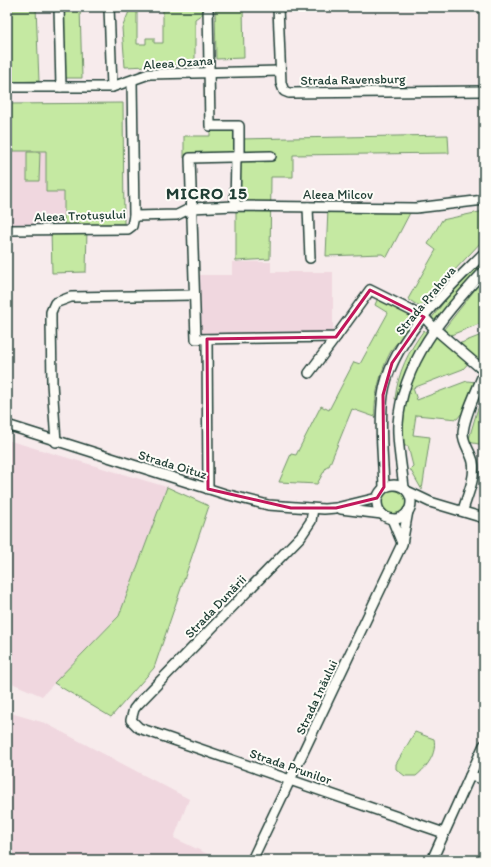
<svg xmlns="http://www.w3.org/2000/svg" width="491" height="867" viewBox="0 0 491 867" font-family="Itim,sans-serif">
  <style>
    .built { fill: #f0d7df }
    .green { fill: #c5e9a2; stroke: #72936b }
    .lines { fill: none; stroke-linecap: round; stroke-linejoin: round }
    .minor-casing { stroke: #1f3d34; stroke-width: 12 }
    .minor { stroke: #fdfcf7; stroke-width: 9 }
    .marked { fill: none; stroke: #c2185b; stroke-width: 3; stroke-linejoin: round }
    .labels { text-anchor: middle; stroke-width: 4; stroke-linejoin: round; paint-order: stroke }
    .street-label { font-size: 13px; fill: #1f3d34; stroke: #fdfcf7 }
    .district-label { font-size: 17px; font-weight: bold; letter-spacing: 1px; fill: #1f3d34; stroke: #fdfcf7 }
  </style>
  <rect width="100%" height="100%" fill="#f7ebec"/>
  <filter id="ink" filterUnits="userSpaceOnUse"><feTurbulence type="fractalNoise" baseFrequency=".025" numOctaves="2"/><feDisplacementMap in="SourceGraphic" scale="8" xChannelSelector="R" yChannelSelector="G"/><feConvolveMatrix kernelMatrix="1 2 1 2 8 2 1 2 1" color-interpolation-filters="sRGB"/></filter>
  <g filter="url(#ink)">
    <g class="built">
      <polygon points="123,103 124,224 7,225 7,104"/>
      <polygon points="232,262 271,262 271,272 333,272 333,335 198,335 198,275 232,275"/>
      <polygon points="7,440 167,487 119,616 42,696 7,681"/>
      <polygon points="7,712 45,723 189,799 174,838 220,860 7,860"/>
    </g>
    <g class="green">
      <polygon points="7,7 36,7 39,81 10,82"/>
      <polygon points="59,7 80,7 82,78 61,78"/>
      <polygon points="131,7 137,7 137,44 146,44 146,38 154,38 154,43 163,43 163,7 208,7 208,10 195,19 195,64 125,67 122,28"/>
      <polygon points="215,7 243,7 244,58 216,59"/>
      <polygon points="123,103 124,224 64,225 64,192 46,192 46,151 7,151 7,129 9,128 7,104"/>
      <polygon points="480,105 484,105 483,199"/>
      <polygon points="210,126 239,126 239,139 448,135 449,153 293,155 293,177 271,177 270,259 236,261 236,157 184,158 184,136 210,136"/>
      <polygon points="27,152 40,152 39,181 27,181"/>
      <polygon points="328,209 412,209 387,257 382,254 326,256"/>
      <polygon points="484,211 484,239 420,307 408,299 436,250 428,244 442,220"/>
      <polygon points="51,229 87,229 86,272 52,273"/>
      <polygon points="484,258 484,264 461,289 435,322 431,319 450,294"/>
      <polygon points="484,278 484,322 451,335 456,345 484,334 484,366 472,359 463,369 413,388 417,400 467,381 476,382 466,408 457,419 416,415 413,435 430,437 422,490 410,469 413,466 408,446 400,446 402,395 431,335 447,338 454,343 444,329"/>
      <path d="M379,295L411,315C412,318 413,320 412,324C411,331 400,339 395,345C383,361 373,397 375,417L352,409L329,466H327L317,484L279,482L291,454L296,455L321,406L329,410L354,362L360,364L388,313L375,305Z"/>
      <path d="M424,330L428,334L408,365L398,398L395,399C398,372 408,352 424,330Z"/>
      <polygon points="484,396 484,445 468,442 477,411"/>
      <polygon points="167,487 209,506 154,668 111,717 54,683 119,616"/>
      <circle cx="394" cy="501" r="13"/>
      <path d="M415,732L434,739C437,754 427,767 416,776H405L396,769V764Z"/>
    </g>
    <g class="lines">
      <g class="minor-casing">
        <g id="minor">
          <polyline points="59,7 61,87"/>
          <polyline points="109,7 112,87"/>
          <polyline points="208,7 210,126 239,126 239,157"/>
          <polyline points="278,7 281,83 284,91 289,93 484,91"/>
          <polyline points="132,81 134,216"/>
          <polyline points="7,87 112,87 149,74 280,71"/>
          <polyline points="271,156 190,158 196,339 336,337 370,290 424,317 435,329 484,371"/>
          <polyline points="235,206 236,157"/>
          <polyline points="308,207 310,258"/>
          <polyline points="7,230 128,229 132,226 134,216 177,215 191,208 235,206 416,208 484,200"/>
          <polyline points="207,339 208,489"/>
          <polyline points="309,373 336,337"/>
          <polyline points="7,425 225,494 268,505 324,509 336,508 377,498"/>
          <polyline points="56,442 52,383 51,322 51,312 55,303 71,297 194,295"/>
          <circle cx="394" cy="502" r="17"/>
          <path d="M384,487C383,457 379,425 383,395C391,340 446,291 484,253"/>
          <path d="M404,488C402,467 397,445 398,424C402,362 444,314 484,271"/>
          <polyline points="409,492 430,502 484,518"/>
          <polyline points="313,509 311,521 301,536 138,704 134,709 131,720 139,728 444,833"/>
          <polyline points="341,509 382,514"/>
          <path d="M463,510C467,496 476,477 473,462C471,452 463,444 463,433C464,415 478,389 484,372"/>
          <polyline points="392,519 402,543"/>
          <polyline points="470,776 484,779"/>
          <polyline points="252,860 402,544 408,511"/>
          <polyline points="432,860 484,745"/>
        </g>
      </g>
      <use href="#minor" class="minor"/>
    </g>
  </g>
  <path class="marked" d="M370,290L424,317L392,363L383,395L384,487L377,498L336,508H291L208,489L207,339L336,337Z"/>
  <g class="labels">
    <g class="street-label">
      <text transform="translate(178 62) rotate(-4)" y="5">Aleea Ozana</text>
      <text transform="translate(353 79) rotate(-1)" y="5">Strada Ravensburg</text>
      <text x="338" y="199">Aleea Milcov</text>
      <text transform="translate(80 215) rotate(-2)" y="5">Aleea Trotușului</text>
      <text transform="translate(425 300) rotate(-50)" y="5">Strada Prahova</text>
      <text transform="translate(173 464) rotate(17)" y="5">Strada Oituz</text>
      <text transform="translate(215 606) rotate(-46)" y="5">Strada Dunării</text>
      <text transform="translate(316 697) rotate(-65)" y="5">Strada Inăului</text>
      <text transform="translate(291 766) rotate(19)" y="5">Strada Prunilor</text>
    </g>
    <g class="district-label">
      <text x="207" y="199">MICRO 15</text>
    </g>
  </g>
  <rect width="491" height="867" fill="none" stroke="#fdfcf7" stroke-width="24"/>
  <rect x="12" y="12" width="467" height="843" fill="none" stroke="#1f3d34" stroke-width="1.5" filter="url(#ink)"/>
</svg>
